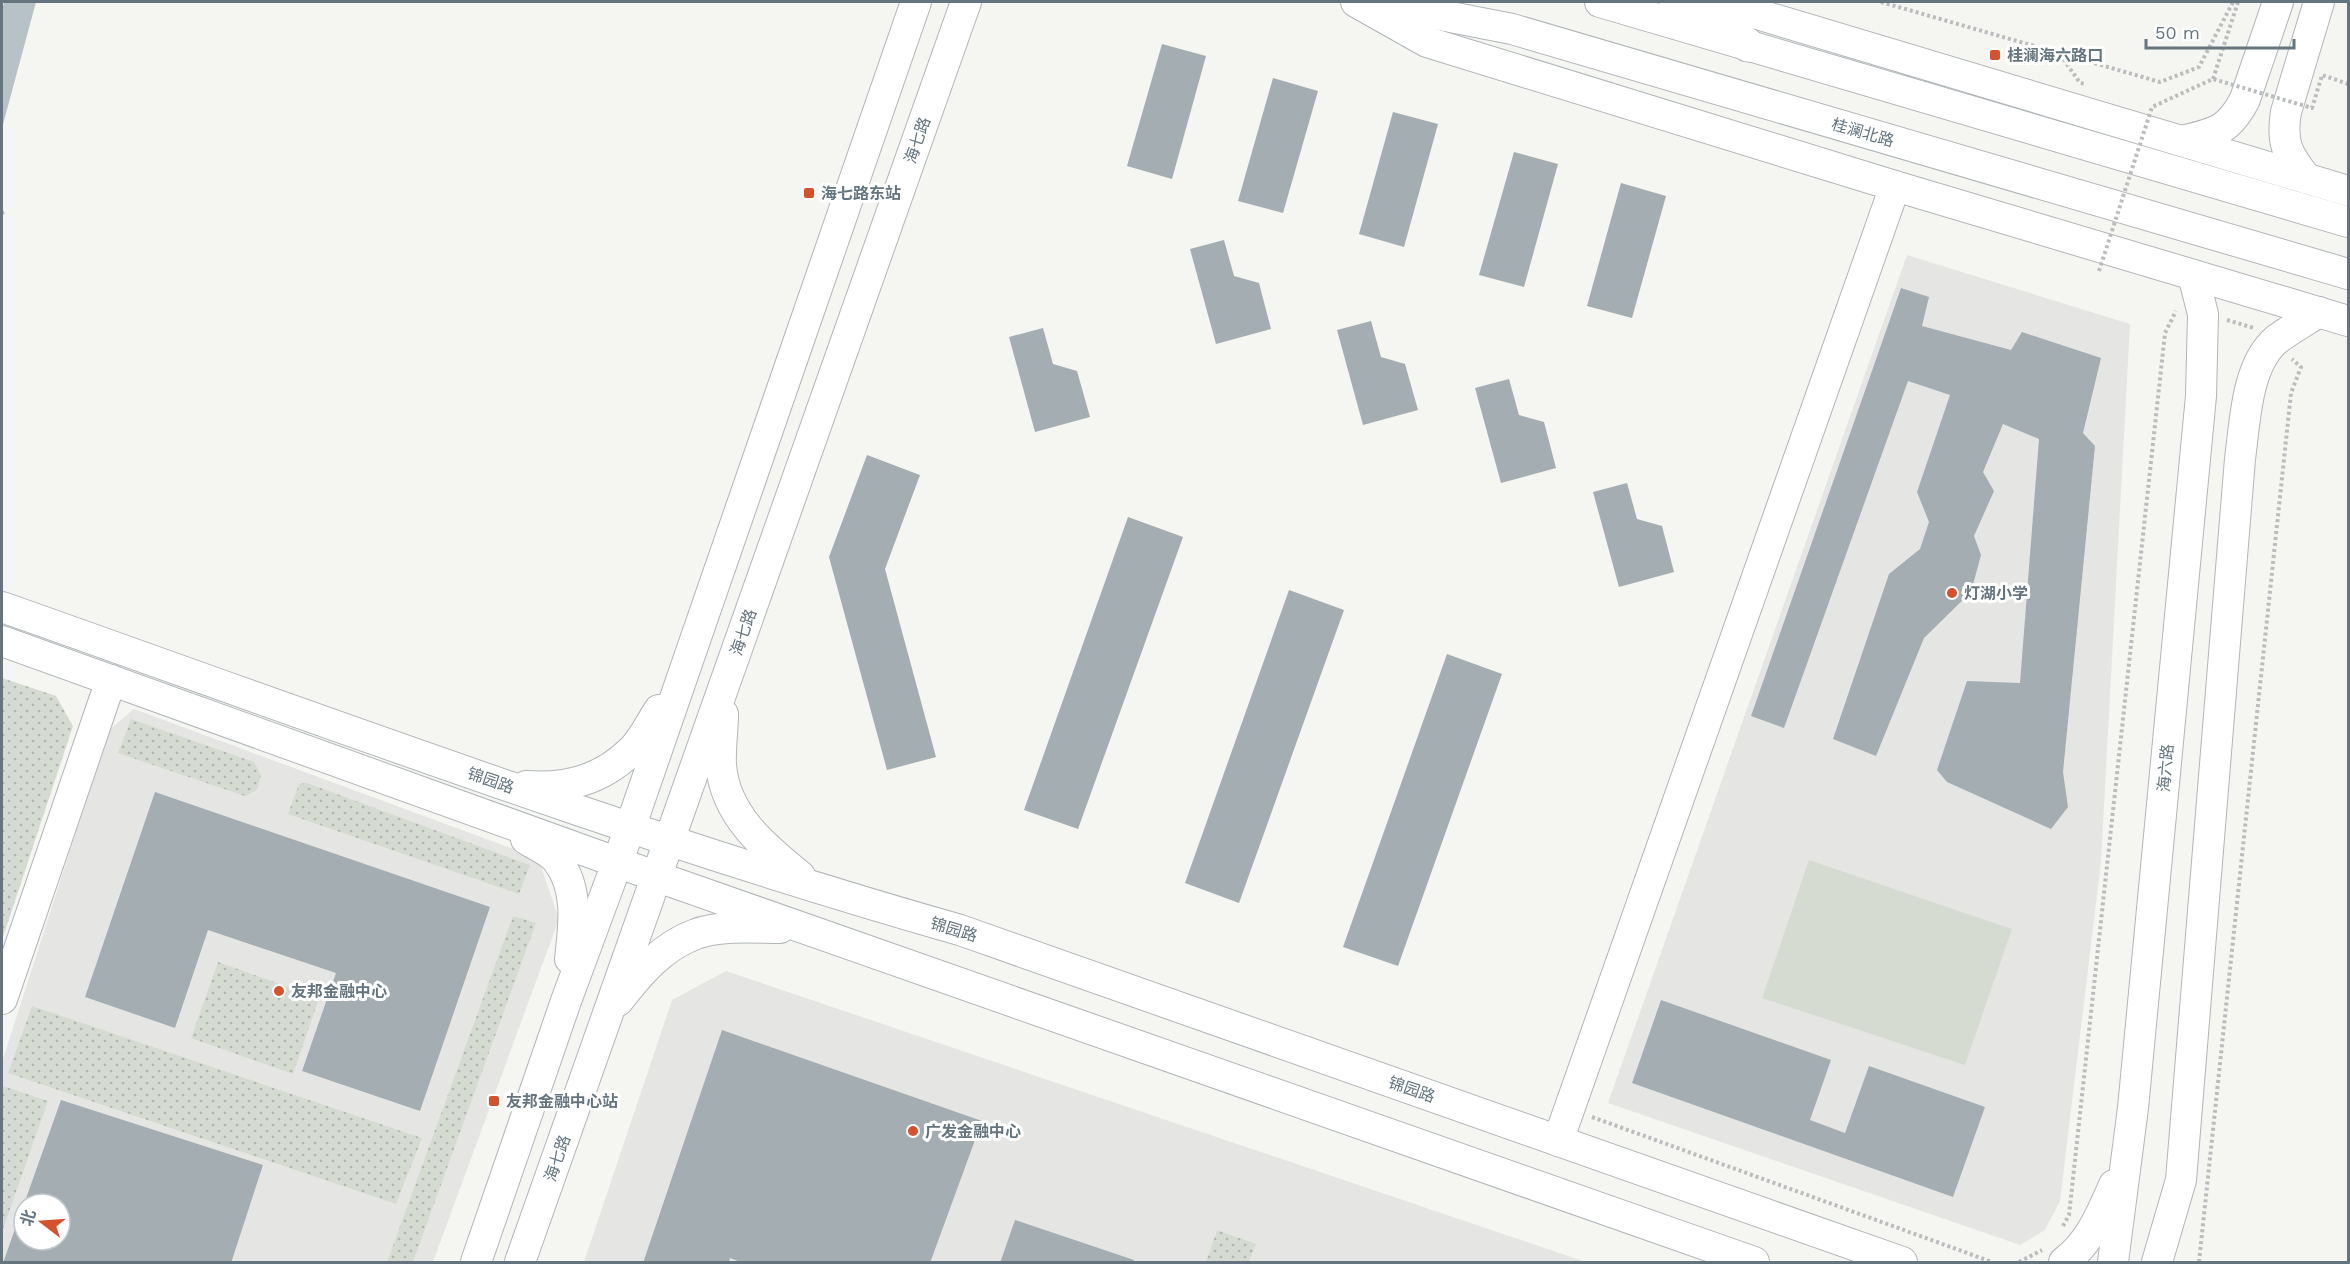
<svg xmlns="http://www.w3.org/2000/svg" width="2350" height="1264" viewBox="0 0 2350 1264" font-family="'Work Sans','Noto Sans SC',sans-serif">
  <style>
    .built { fill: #e5e6e4; fill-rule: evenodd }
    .park { fill: url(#park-dots) }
    .pitch { fill: #d6dbd2 }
    .water { fill: #b7c2c6 }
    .building { fill: #a4adb1 }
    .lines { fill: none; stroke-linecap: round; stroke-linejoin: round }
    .secondary-casing { stroke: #b0b6b9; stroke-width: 32 }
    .primary-casing { stroke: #b1b6b9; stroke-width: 35 }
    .path { stroke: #babcbe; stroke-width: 4; stroke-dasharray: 3 3; stroke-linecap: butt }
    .secondary { stroke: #fff; stroke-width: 30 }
    .primary { stroke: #fff; stroke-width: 33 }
    .path-bridge { stroke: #babcbe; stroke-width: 4; stroke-dasharray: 3 3; stroke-linecap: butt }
    .poi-dot { fill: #d8512d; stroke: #fff; stroke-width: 2 }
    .labels { text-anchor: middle; stroke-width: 6; stroke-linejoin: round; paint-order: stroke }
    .poi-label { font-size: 16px; font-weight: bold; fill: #657580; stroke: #fff; text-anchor: start }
    .street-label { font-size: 16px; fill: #657580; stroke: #fff }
  </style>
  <defs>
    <pattern id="park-dots" width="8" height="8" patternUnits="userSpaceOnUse" patternTransform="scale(1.5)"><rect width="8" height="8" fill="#d6dbd2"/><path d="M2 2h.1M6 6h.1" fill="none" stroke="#b1b6b0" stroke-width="1.8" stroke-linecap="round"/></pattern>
  </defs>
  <rect width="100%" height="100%" fill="#f5f5f1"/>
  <g class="built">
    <polygon points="1907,255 2130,324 2101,862 2060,1201 2045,1230 2020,1245 1608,1103"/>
    <path d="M134,709L538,858L559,919L433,1262H2V1062L109,730ZM24,1204H60V1240H24Z"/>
    <polygon points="726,971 1586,1262 584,1262 672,1000"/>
  </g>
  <g class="park">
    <polygon points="2,678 56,696 73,726 2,940"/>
    <polygon points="131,719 254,762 261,775 257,790 245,796 118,753"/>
    <polygon points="307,783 530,865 519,894 288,814 299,784"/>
    <polygon points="513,916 536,923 413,1262 387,1262"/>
    <polygon points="218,962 319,998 293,1074 191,1038"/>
    <polygon points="32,1006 422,1138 396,1204 8,1073"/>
    <polygon points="3,1086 48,1101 2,1232 2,1091"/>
    <polygon points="1217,1230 1256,1244 1249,1262 1206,1262"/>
  </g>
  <polygon class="pitch" points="1809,860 2012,929 1965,1065 1762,998"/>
  <polygon class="water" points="4,2 36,2 2,128 2,12"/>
  <g class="building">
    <polygon points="1162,44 1206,56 1172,179 1127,166"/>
    <polygon points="1273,78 1318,91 1283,213 1238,201"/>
    <polygon points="1393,112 1438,124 1404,247 1359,234"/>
    <polygon points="1514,152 1558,164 1524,287 1479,275"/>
    <polygon points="1621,183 1666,196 1632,318 1587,306"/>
    <polygon points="1224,240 1234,276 1259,283 1271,329 1216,344 1190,249"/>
    <polygon points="1901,288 1929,297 1922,326 2011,350 2022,332 2101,358 2083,433 2095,446 2063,772 2068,807 2051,829 1947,782 1937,770 1967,681 2020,683 2039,439 2003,424 1983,472 1994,491 1974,536 1981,555 1971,592 1924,638 1876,756 1833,739 1889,574 1920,549 1929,522 1917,492 1950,395 1908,381 1784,728 1751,716"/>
    <polygon points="1371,321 1381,357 1405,364 1418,410 1363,425 1337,330"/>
    <polygon points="1043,328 1053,364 1077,371 1090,417 1035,432 1009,337"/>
    <polygon points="1509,379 1519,415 1544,422 1556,468 1501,483 1475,388"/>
    <polygon points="867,455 920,475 885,569 936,757 887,770 829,557"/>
    <polygon points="1627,483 1637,519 1662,526 1674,572 1619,587 1593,492"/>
    <polygon points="1128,517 1183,537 1078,829 1024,810"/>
    <polygon points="1289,590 1344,610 1239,903 1185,883"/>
    <polygon points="1447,654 1502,674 1398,966 1343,947"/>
    <polygon points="155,792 490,907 420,1111 302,1071 336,973 208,930 175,1028 85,997"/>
    <polygon points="1661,1000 1831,1060 1810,1120 1845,1133 1869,1066 1985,1107 1953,1197 1632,1083"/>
    <polygon points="722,1030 982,1121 930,1263 743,1263 730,1258 729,1263 643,1263"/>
    <polygon points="61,1100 263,1165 231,1263 3,1263 22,1209 24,1210 24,1240 60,1240 60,1204 24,1204"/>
    <polygon points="1015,1220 1134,1260 1133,1263 1000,1263"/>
  </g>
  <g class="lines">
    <g class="secondary-casing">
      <g id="secondary">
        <polyline points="1356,2 1427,42 1895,186 2348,321"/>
        <polyline points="1374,2 1512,29 2348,274"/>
        <polyline points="1600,2 2348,222"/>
        <polyline points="1717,2 2348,191"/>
        <path d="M2182,141C2215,133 2229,131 2245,99L2278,2"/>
        <path d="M2306,178C2287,154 2281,143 2286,112L2319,2"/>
        <path d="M2,607C319,719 636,838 960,930L1902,1262"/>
        <polyline points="2,641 655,876 1754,1262"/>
        <path d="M723,714C723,730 720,749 721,765C725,815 764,847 800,876"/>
        <path d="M526,786C567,789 602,780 633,749C643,739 651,722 659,710"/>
        <path d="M526,839C535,845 550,851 557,860C579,888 574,925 570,959"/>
        <polyline points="2,999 111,680"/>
        <path d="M618,1001C639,974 662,946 696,934C719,925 755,928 780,928"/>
        <polyline points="1558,1141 1895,186"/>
        <polyline points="476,1262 566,1001 630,828 916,2"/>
        <path d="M520,1262C667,841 819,422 966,2"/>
        <path d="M2064,1262C2090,1243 2101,1214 2114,1185"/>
        <polyline points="2113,1262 2133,1108 2201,396 2203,314 2193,275"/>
        <path d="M2157,1262L2181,1180L2240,459C2245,423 2246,366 2276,340C2289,330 2305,321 2319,312"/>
      </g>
    </g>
    <g class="primary-casing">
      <polyline id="primary" points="1676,2 1722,27 1748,45"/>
    </g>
    <g class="path">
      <polyline points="1881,2 2160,82 2199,67 2233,2"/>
      <polyline points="2060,54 2080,83 2086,84"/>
      <polyline points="2213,79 2238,2"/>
      <polyline points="2,213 4,212"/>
      <polyline points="2227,320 2254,328"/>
      <polyline points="1592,1117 1992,1262"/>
      <polyline points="2063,1226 2069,1215 2165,333 2176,311"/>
      <polyline points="2019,1262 2042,1250"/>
      <polyline points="2199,1262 2291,393 2301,367 2292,359"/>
    </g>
    <use href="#secondary" class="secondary"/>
    <use href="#primary" class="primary"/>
    <polyline class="path-bridge" points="2099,271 2152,107 2213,79 2312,108 2322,75 2348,84"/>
  </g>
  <g class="poi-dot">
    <rect x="1989" y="49" width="12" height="12" rx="3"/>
    <rect x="803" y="187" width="12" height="12" rx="3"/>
    <circle cx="1952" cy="593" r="6"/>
    <circle cx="279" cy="991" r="6"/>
    <rect x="488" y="1095" width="12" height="12" rx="3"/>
    <circle cx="913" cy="1131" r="6"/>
  </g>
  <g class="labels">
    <g class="poi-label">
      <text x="2007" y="61">桂澜海六路口</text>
      <text x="821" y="199">海七路东站</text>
      <text x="1964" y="599">灯湖小学</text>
      <text x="291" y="997">友邦金融中心</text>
      <text x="506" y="1107">友邦金融中心站</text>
      <text x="925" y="1137">广发金融中心</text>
    </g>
    <g class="street-label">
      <text transform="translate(1863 132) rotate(16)" y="6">桂澜北路</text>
      <text transform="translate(917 140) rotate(-71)" y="6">海七路</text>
      <text transform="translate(743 632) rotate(-71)" y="6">海七路</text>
      <text transform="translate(2165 768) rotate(-85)" y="6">海六路</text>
      <text transform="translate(491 780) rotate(19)" y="6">锦园路</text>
      <text transform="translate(954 929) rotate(17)" y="6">锦园路</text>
      <text transform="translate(1412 1089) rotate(19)" y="6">锦园路</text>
      <text transform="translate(557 1158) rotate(-71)" y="6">海七路</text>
    </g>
  </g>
  <rect width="2350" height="1264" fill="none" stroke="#657580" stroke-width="6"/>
  <g transform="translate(42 1222) rotate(287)"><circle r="28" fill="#ffffff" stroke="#c1c8cc" stroke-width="1.5"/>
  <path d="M0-4.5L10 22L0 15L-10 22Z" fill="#d8512d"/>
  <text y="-9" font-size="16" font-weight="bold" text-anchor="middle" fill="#657580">北</text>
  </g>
  <path d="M2146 39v9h148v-9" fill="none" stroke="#657580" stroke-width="3"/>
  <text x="2155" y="39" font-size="18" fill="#657580" stroke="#ffffff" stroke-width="4.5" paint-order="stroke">50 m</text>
</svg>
